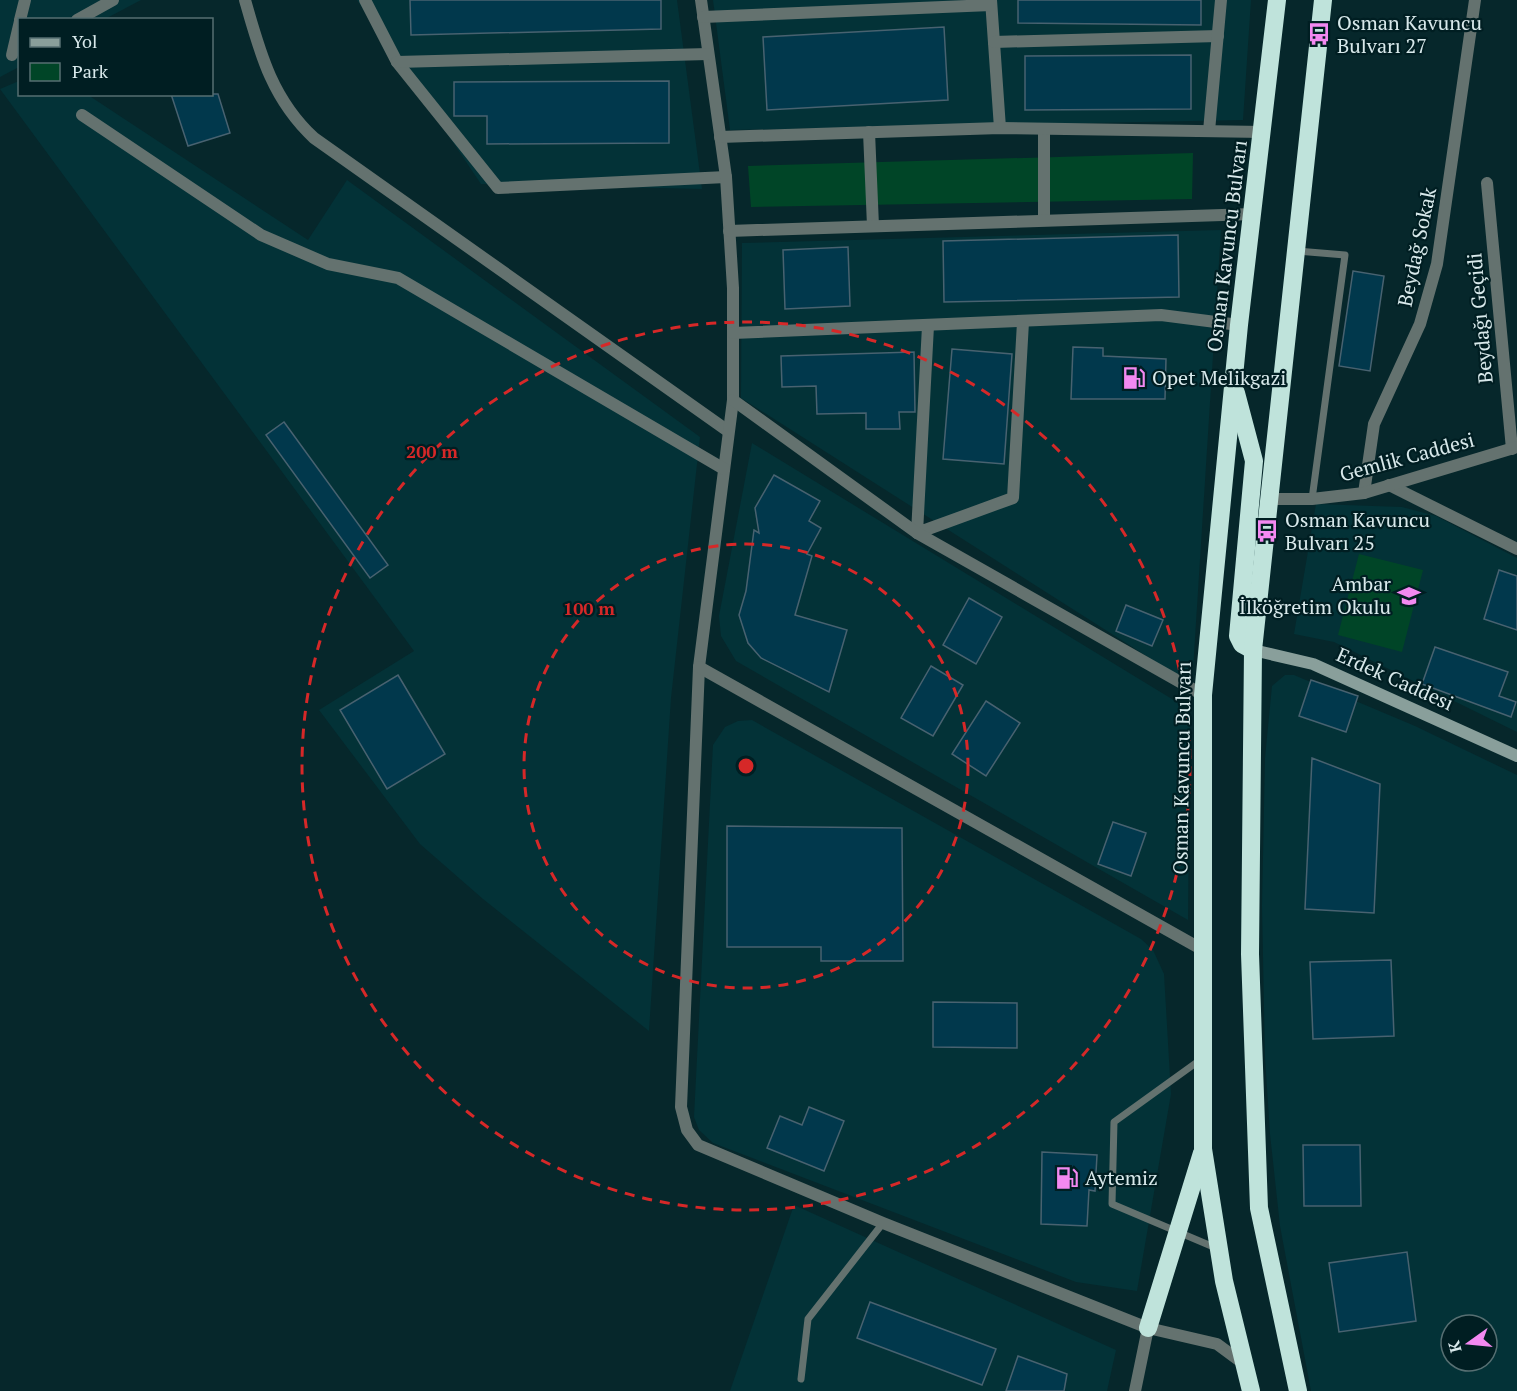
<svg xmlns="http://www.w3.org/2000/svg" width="1517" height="1391" viewBox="0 0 1517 1391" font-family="'PT Serif',serif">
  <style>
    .built { fill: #033237; fill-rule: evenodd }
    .green { fill: #004527 }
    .building { fill: #01384c; stroke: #486270; stroke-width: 1.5 }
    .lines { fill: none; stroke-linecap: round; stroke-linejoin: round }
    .lane { stroke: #64726f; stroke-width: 7 }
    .street { stroke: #64726f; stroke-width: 12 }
    .secondary { stroke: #899f9b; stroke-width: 12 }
    .highway { stroke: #bfe3db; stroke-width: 18 }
    .ring { fill: none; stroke: #d62828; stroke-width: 3; stroke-dasharray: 10 8 }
    .labels { text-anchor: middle; stroke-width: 4.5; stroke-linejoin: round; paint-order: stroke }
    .poi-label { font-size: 20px; fill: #d8e9eb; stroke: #001e22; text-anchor: start }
    .street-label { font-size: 20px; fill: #d8e9eb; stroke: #001e22 }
    .centre { fill: #d62828; stroke: #001e22; stroke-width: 3 }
    .ring-label { font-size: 18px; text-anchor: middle; font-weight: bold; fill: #d62828; stroke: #001e22; stroke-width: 4.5; stroke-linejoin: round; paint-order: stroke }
  </style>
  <rect width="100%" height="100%" fill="#06272b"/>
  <g class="built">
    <polygon points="0,0 141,0 105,19 20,20 19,67 0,77"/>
    <polygon points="357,0 677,0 702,189 481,184"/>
    <polygon points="713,0 1251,0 1243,120 730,130"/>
    <polygon points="19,81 20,94 88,95 308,240 347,180 700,437 671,698 649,1031 483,899 420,844 319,710 414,651 0,89"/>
    <polygon points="1221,230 1192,685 741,398 742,243"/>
    <polygon points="752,443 1190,710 1188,920 736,661 721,636 719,616"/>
    <polygon points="1316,504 1402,507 1436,516 1517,558 1517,732 1334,642 1294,634"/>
    <path d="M1285,675H1294L1415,726L1517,775V1391H1311L1280,1226L1270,1134L1265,1057L1262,906L1265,758L1272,686ZM1451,1325H1487V1361H1451Z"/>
    <polygon points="752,720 1141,939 1153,950 1164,974 1171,1094 1137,1291 1076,1282 713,1143 699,1130 694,1117 713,745 725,727 738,721"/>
    <polygon points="794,1205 1116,1350 1107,1391 730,1391"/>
  </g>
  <g class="green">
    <polygon points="1193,153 1192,199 751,207 748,166"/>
    <polygon points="1359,554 1423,570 1402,652 1338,635"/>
  </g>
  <g class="building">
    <polygon points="410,0 661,0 661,29 411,35"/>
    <polygon points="1018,0 1201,0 1201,25 1018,23"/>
    <polygon points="944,27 948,100 767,110 763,37"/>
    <polygon points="1191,55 1191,109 1025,110 1025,56"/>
    <polygon points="669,81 669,143 487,144 487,116 454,116 454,82"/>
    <polygon points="171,94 218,94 230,133 188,146"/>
    <polygon points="1178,235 1179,297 944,302 943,241"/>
    <polygon points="848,247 850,306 785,309 783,250"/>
    <polygon points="1353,271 1384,276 1370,371 1339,366"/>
    <polygon points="1073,347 1103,348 1103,356 1166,359 1165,399 1071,399"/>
    <polygon points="952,349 1012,354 1004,464 943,459"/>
    <polygon points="914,352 915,412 899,412 900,429 866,429 866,413 817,414 816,386 782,387 781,356"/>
    <polygon points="284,422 388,565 370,578 266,435"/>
    <polygon points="774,475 820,501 809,521 821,528 807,554 812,556 795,615 847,630 829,692 761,658 748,643 739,615 746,591 754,530 759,533 755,508"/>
    <polygon points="1499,570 1517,576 1517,630 1484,619"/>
    <polygon points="969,598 1002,617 976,664 943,645"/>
    <polygon points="1126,605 1163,620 1152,646 1116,631"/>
    <polygon points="1435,647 1508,672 1499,696 1516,702 1511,717 1422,684"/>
    <polygon points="931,666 963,685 933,736 901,718"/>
    <polygon points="398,675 445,754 387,789 340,710"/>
    <polygon points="1311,680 1358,696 1346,732 1299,716"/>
    <polygon points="986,701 1020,723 986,776 952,754"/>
    <polygon points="1312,758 1380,784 1374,913 1305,909"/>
    <polygon points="1113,822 1146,833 1131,876 1098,864"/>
    <polygon points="727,826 902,828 903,961 821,961 821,947 727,947"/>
    <polygon points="1391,960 1394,1036 1313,1039 1310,962"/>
    <polygon points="933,1002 1017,1003 1017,1048 933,1047"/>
    <polygon points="809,1107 844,1121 824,1171 767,1148 780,1116 802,1125"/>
    <polygon points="1303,1145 1360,1145 1361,1206 1304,1206"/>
    <polygon points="1042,1152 1097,1155 1095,1191 1089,1190 1087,1226 1041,1224"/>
    <polygon points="1407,1252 1416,1321 1339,1332 1329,1263"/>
    <polygon points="870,1302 996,1349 982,1385 857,1338"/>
    <polygon points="1018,1356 1067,1374 1064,1391 1006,1391"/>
  </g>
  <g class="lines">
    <g class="lane">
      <polyline points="1297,251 1345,255 1312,499"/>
      <polyline points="1200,1060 1114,1122 1112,1204 1216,1248"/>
      <polyline points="801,1379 808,1319 883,1223"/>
    </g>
    <g class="street">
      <path d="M245,0C260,53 272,99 314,138L728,431"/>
      <polyline points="365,0 397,62 498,188 726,177"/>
      <polyline points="701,0 726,177 733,288 733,400 699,667 681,1107 687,1130 698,1145 883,1223 1148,1328 1217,1344 1244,1364"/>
      <polyline points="991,0 1000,128"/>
      <polyline points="703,17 991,5"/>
      <polyline points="20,20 25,0"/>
      <polyline points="77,20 113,0"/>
      <polyline points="994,42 1218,36"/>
      <polyline points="12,55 20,21"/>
      <polyline points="397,62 708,54"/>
      <polyline points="82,115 261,235 328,264 398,278 724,469"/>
      <polyline points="1044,129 1044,220"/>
      <polyline points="1209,131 1221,0"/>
      <polyline points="869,132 873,226"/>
      <polyline points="720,137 1000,128 1264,132"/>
      <polyline points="1487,183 1512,449"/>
      <polyline points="729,231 1253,214"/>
      <polyline points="928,326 917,533 1013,498 1023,322"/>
      <polyline points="733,333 1161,315 1239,325"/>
      <polyline points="733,400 917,533 1203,695"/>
      <polyline points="1389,485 1517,549"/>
      <polyline points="1364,493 1374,424 1420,324 1437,264 1475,0"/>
      <polyline points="1271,499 1312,499 1364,493 1517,447"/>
      <polyline points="699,667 1203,950"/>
      <polyline points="1135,1391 1148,1328"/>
    </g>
    <polyline class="secondary" points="1253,650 1313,664 1517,756"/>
    <g class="highway">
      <polyline points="1236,393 1254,461 1238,636 1242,644 1253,650"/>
      <polyline points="1148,1328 1202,1153"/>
      <polyline points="1251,1391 1224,1281 1203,1149 1203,695 1239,325 1277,0"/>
      <polyline points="1298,1391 1259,1208 1250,954 1253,650 1323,0"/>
    </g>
  </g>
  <g class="ring">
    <circle cx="746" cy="766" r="222"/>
    <circle cx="746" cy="766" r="444"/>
  </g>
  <defs>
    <g id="bus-bare" transform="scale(1.8)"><path d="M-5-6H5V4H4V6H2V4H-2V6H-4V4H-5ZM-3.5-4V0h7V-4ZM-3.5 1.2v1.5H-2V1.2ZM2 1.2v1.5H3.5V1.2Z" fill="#f389f1" stroke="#001e22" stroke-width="2.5" paint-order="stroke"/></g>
    <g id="fuel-bare" transform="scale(1.8)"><path d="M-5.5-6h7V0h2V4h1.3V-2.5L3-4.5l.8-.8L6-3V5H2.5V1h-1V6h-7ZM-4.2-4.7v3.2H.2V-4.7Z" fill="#f389f1" stroke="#001e22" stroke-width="2.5" paint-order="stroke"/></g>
    <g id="school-bare" transform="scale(1.8)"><path d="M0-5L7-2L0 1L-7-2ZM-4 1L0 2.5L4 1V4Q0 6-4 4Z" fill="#f389f1" stroke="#001e22" stroke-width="2.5" paint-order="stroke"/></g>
  </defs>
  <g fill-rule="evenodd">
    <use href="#bus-bare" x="1319" y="34"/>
    <use href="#fuel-bare" x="1134" y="378"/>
    <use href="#bus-bare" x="1267" y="531"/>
    <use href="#school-bare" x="1409" y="596"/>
    <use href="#fuel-bare" x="1067" y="1178"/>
  </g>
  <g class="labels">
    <g class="poi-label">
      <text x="1337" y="30">Osman Kavuncu<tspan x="1337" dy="23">Bulvarı 27</tspan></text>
      <text x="1152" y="385">Opet Melikgazi</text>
      <text x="1285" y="527">Osman Kavuncu<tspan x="1285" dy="23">Bulvarı 25</tspan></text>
      <text x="1391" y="591" text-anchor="end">Ambar<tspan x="1391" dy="23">İlköğretim Okulu</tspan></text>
      <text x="1085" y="1185">Aytemiz</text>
    </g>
    <g class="street-label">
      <text transform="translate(1227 246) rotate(-83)" y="7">Osman Kavuncu Bulvarı</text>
      <text transform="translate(1417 247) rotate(-78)" y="7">Beydağ Sokak</text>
      <text transform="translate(1480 318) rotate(-95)" y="7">Beydağı Geçidi</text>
      <text transform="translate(1407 457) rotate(-15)" y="7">Gemlik Caddesi</text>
      <text transform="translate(1395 679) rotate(24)" y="7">Erdek Caddesi</text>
      <text transform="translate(1182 768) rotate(-89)" y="7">Osman Kavuncu Bulvarı</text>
    </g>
  </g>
  <circle cx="746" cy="766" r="9" class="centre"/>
  <g class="ring-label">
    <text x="432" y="458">200 m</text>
    <text x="589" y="615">100 m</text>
  </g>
  <rect x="18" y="18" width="195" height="78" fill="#001e22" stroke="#566f72" stroke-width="1.5"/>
  <rect x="30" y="38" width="30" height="9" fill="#899f9b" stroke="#566f72" stroke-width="1.5"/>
  <text x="72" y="48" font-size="18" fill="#d8e9eb">Yol</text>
  <rect x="30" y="63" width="30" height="18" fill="#004527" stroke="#566f72" stroke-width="1.5"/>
  <text x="72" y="78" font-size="18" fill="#d8e9eb">Park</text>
  <g transform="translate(1469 1343) rotate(255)"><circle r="28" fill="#001e22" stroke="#566f72" stroke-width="1.5"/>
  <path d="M0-4.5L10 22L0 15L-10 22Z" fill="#f389f1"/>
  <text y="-9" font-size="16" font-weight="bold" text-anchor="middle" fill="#d8e9eb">K</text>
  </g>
</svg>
